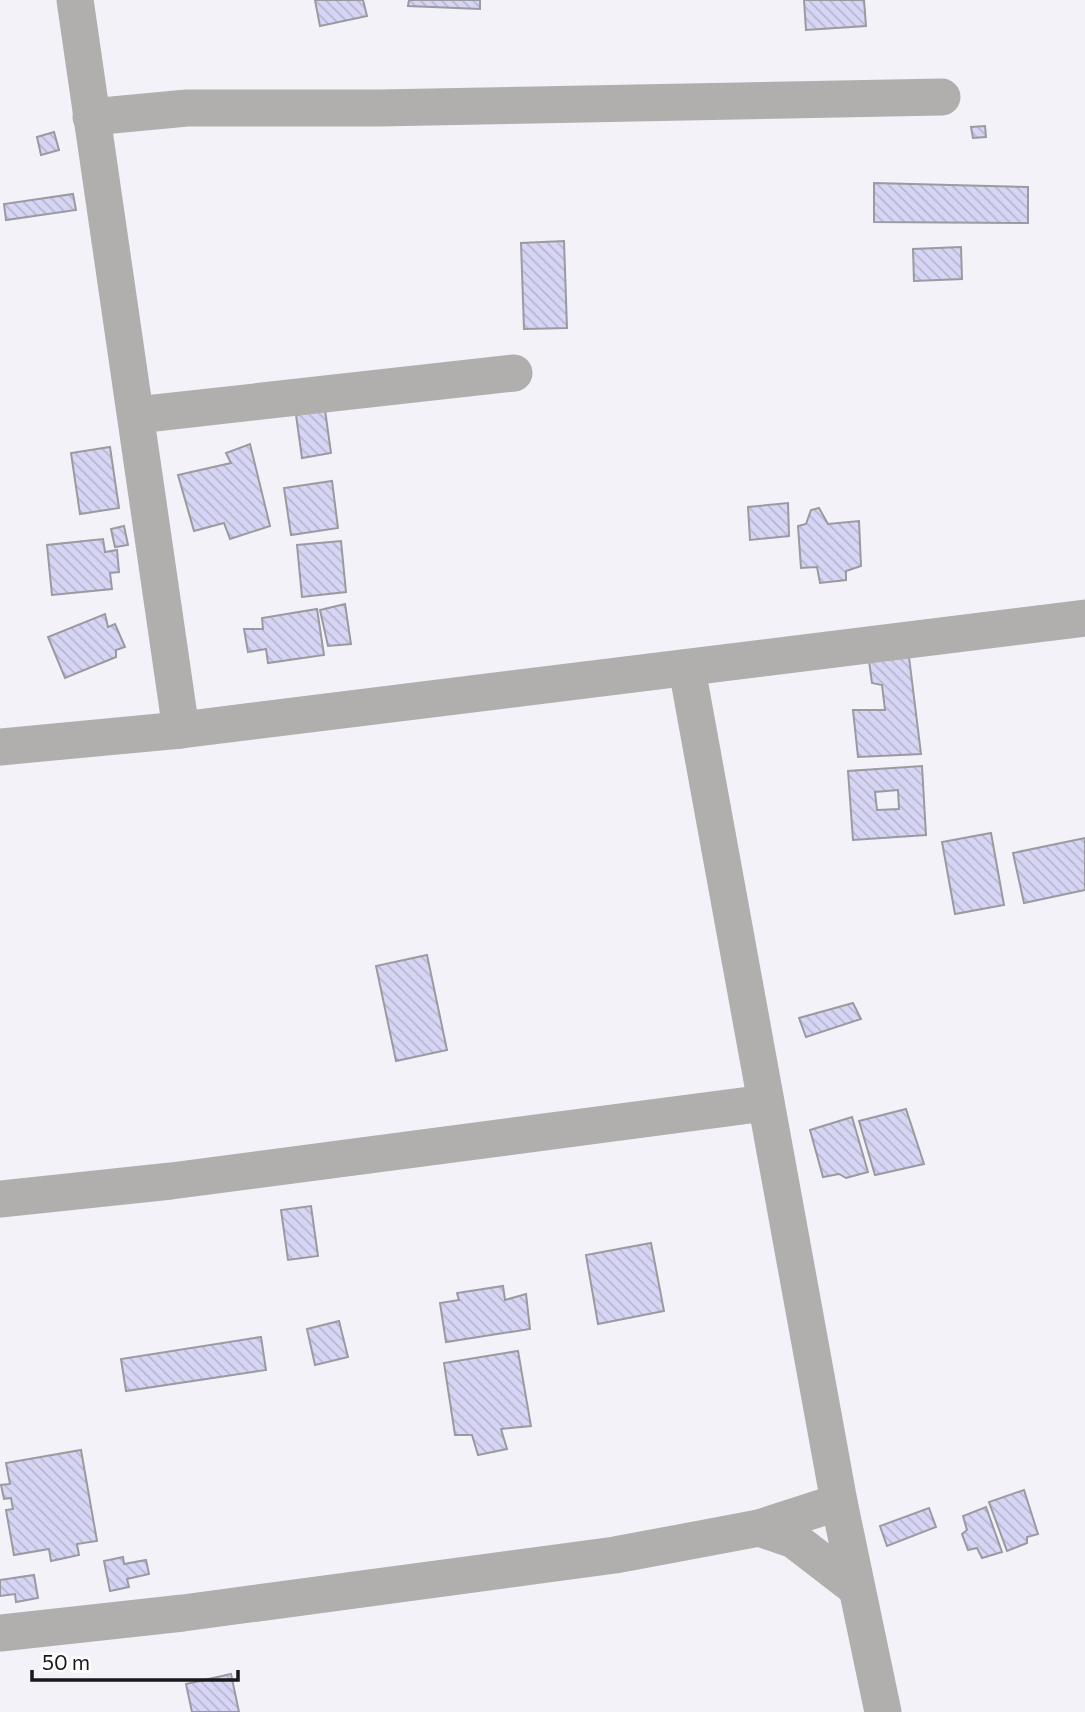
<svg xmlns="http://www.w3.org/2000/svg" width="1085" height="1712" viewBox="0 0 1085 1712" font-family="Commissioner,sans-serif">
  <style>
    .building { fill: url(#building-back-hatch); stroke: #9a9aa0; stroke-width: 2; fill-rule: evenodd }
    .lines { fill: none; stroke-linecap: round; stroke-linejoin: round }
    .minor { stroke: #b1aeae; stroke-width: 37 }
  </style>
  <defs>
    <pattern id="building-back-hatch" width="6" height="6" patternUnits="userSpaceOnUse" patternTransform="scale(1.75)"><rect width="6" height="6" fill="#d6d5f4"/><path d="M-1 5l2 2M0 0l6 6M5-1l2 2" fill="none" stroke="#b7b6d1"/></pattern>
  </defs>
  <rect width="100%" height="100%" fill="#f3f2f8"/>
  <g class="building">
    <polygon points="315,0 363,0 367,16 320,26"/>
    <polygon points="409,0 480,0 480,9 408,6"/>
    <polygon points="804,0 864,0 866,26 806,30"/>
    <polygon points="985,126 986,137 973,138 971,127"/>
    <polygon points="54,132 59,150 41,155 37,137"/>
    <polygon points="874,183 1028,187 1028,223 874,222"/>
    <polygon points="73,194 76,210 6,220 4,204"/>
    <polygon points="564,241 567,328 524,329 521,243"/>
    <polygon points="961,247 962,279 914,281 913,249"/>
    <polygon points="325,410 331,453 302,458 296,415"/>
    <polygon points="250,444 270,526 230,539 224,523 194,531 178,475 231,463 226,453"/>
    <polygon points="110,447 119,508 80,514 71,453"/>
    <polygon points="332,481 338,528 291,535 284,488"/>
    <polygon points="788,503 789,536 750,540 748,507"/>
    <polygon points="819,508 828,524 859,521 861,566 846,571 846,580 820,583 817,567 801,568 798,526 806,524 811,510"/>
    <polygon points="124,526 128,545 115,547 111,529"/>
    <polygon points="103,539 105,552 117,550 119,572 110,573 112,589 52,595 47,545"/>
    <polygon points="341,541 346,592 302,597 297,545"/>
    <polygon points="345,604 351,644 328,646 320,610"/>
    <polygon points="317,609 324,655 268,663 266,649 248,652 244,629 263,629 262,618"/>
    <polygon points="105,614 108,627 115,624 125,647 116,650 116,657 65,678 48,637"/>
    <polygon points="909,657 921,754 858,757 853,710 885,710 882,685 872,683 869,661"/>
    <path d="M922,766L926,835L853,840L848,771ZM898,790L899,809L877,810L875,792Z"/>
    <polygon points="991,833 1004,905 955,914 942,842"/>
    <polygon points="1085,838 1085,890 1024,903 1013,853"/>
    <polygon points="427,955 447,1050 396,1061 376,966"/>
    <polygon points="853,1003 861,1019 806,1037 799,1018"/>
    <polygon points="906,1109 924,1164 875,1175 859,1121"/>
    <polygon points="852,1117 868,1172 846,1178 839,1174 823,1177 810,1130"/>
    <polygon points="311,1206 318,1256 288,1260 281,1210"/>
    <polygon points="651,1243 664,1311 598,1324 586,1255"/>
    <polygon points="503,1286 505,1300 526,1294 530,1329 446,1342 440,1303 459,1300 457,1293"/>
    <polygon points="339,1321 348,1357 315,1365 307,1329"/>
    <polygon points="261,1337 266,1370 126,1391 121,1359"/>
    <polygon points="518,1351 531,1426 501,1429 507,1449 478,1455 472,1435 455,1435 444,1363"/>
    <polygon points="81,1450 97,1541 77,1544 79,1555 51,1561 49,1549 14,1555 6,1510 13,1509 11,1498 4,1499 1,1485 10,1484 6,1463"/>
    <polygon points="1024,1490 1038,1534 1027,1537 1027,1543 1007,1551 989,1502"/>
    <polygon points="986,1507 1002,1552 982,1558 977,1548 968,1550 962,1534 967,1530 963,1516"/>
    <polygon points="929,1508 936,1527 887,1546 880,1526"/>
    <polygon points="123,1557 124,1564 146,1560 149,1574 127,1579 129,1587 110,1591 104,1561"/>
    <polygon points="34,1575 38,1598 16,1602 15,1594 0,1596 0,1580"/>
    <polygon points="231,1674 239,1712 192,1712 186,1684"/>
  </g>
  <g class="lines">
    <g class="minor">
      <polyline points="75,0 181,730"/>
      <polyline points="91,117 187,108 379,108 942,97"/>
      <polyline points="137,415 514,373"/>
      <polyline points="687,669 839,1502 883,1712"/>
      <polyline points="0,747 181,730 1085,618"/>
      <polyline points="0,1199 171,1181 765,1103"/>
      <polyline points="759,1528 794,1540 855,1587"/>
      <polyline points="0,1633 183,1613 615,1555 759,1528 839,1502"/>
    </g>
  </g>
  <path d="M32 1670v10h206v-10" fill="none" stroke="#19181b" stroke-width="3.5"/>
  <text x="42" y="1670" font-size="21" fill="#19181b" stroke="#ffffff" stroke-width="5" paint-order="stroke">50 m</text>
</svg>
